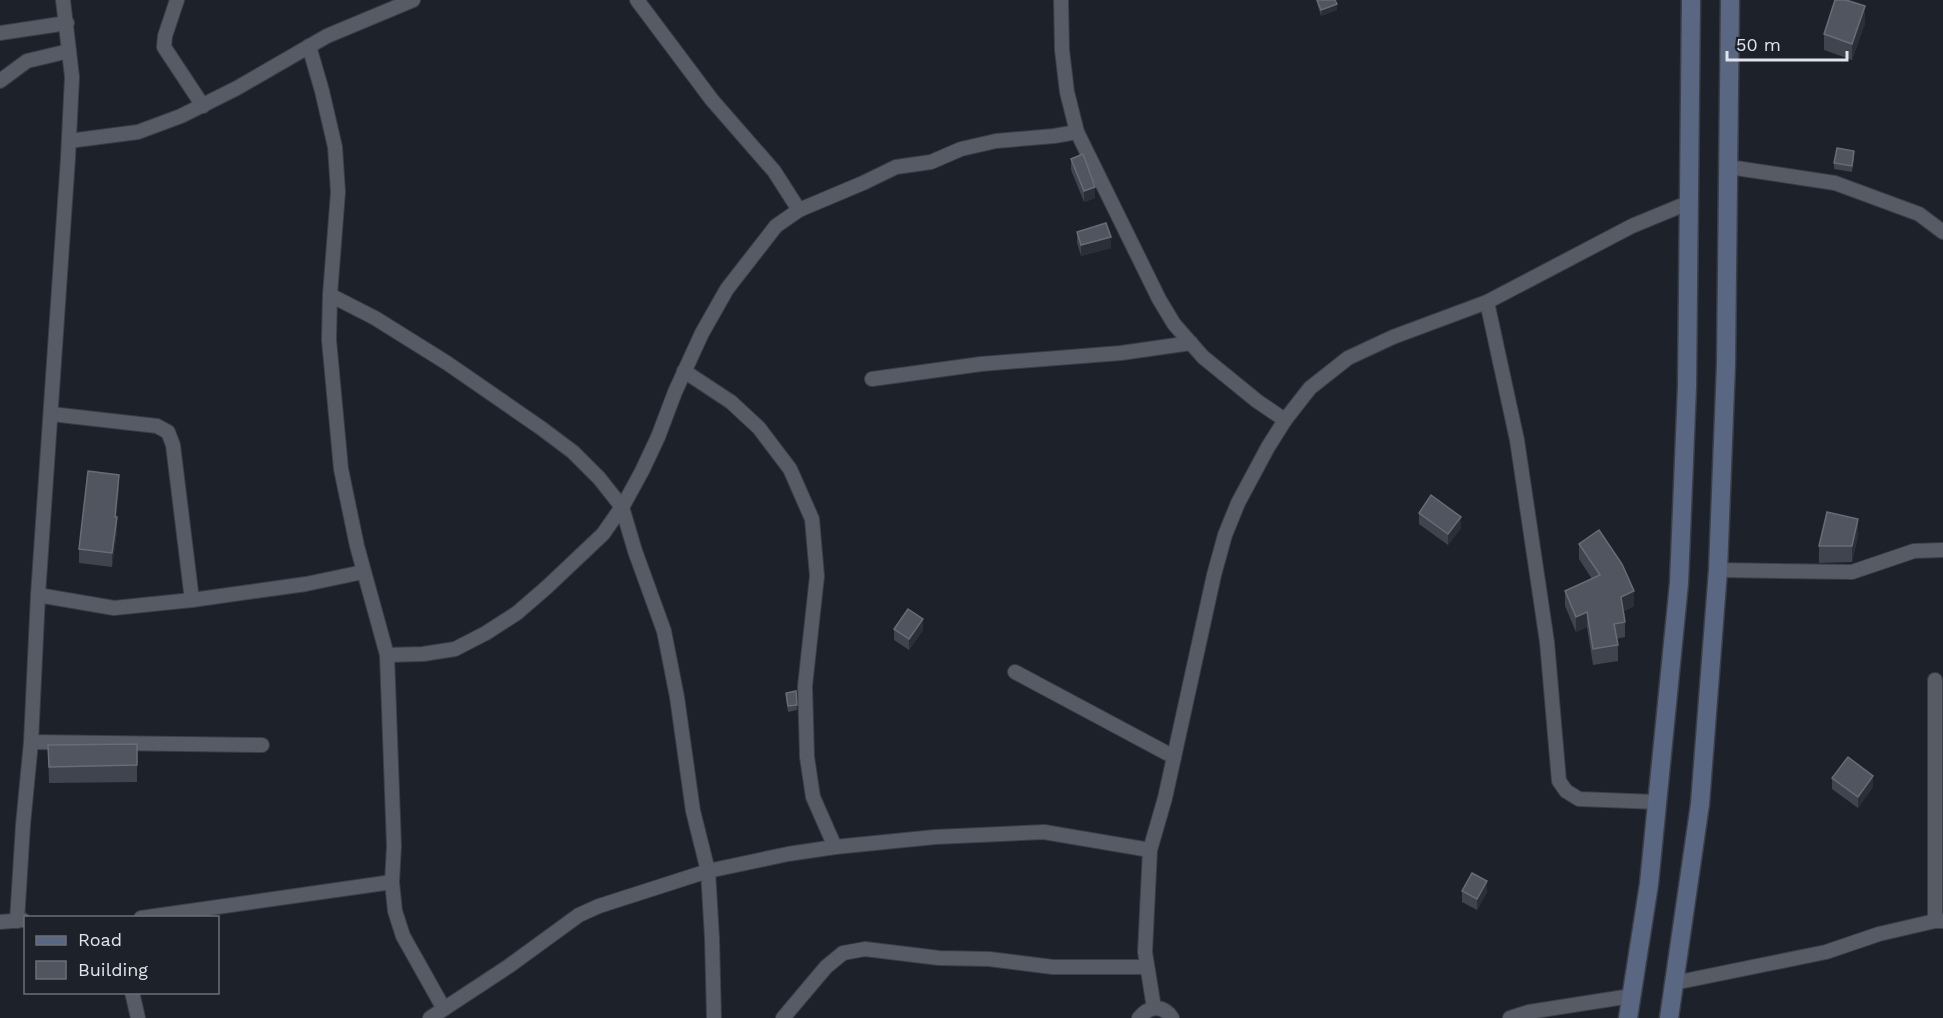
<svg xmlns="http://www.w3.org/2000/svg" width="1943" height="1018" viewBox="0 0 1943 1018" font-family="'Work Sans',sans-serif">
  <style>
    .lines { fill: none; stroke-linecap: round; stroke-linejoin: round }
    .minor-casing { stroke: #3b3e46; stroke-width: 16 }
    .secondary-casing { stroke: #3b3e46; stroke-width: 21 }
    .minor { stroke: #565b66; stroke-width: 14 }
    .secondary { stroke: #5a6782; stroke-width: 18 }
    .wall { fill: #3f444e }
    .shaded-wall { fill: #2a2f38 }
    .building { fill: #51555f; stroke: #676c75; stroke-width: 1.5 }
  </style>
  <rect width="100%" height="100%" fill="#1c212a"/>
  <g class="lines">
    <g class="minor-casing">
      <g id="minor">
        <polyline points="177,0 165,36 164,47 203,106"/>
        <polyline points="637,0 712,100 774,171 799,210"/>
        <polyline points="1061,0 1062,50 1067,92 1077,132 1159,299 1174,324 1203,357 1257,401 1285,420"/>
        <polyline points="0,33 67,23"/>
        <polyline points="309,46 322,91 335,147 338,192 330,295 329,340 341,469 357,546 387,655 394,846 392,882 395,911 403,936 444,1009"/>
        <polyline points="0,81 27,61 69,51"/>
        <polyline points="69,141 138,132 181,116 237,88 327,36 413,0"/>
        <polyline points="1729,167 1835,183 1919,214 1943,232"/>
        <polyline points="330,295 375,318 447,363 541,428 573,452 599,478 622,507 635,551 664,631 677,697 693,811 708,871 712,938 714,1018"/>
        <polyline points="1487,302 1517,440 1547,642 1559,781 1566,791 1579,799 1657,802"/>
        <polyline points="684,371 731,402 759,428 790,469 812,519 817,576 805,686 807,757 813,797 835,847"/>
        <polyline points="872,379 981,364 1121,353 1191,343"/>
        <polyline points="51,414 157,426 168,432 173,445 192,600"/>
        <polyline points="1718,570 1852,572 1914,551 1943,550"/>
        <polyline points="38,595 114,608 192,600 306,584 363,572"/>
        <polyline points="387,655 423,654 455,649 486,633 517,613 547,587 603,534 624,504 642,471 658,437 675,392 702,333 727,289 776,226 799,210 863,183 896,167 931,162 961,149 996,141 1054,136 1077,132"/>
        <polyline points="1015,672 1174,757"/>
        <polyline points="31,742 262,745"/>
        <polyline points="141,918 392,882"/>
        <polyline points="17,921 23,825 31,742 38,595 68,158 72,77 63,0"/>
        <polyline points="1935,921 1935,680"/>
        <polyline points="0,922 23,920"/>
        <polyline points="1674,983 1826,952 1879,934 1935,921 1943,921"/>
        <polyline points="132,992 138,1018"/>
        <polyline points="1154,1008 1145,952 1150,850 1165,798 1214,575 1225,535 1238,503 1268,447 1285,420 1310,388 1348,358 1393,337 1487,302 1632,226 1690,202"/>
        <polyline points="430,1018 509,966 579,915 599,906 708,871 788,854 835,847 935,837 1044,832 1150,850"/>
        <polyline points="783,1018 826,967 843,953 865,949 939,958 989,959 1053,967 1147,967"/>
        <path d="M1139,1018C1149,1006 1163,1004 1172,1018"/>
        <polyline points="1510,1018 1529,1012 1631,996"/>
      </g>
    </g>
    <g class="secondary-casing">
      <g id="secondary">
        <polyline points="1628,1018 1649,884 1679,583 1687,387 1691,0"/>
        <polyline points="1669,1018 1700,804 1718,570 1726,364 1730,0"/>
      </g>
    </g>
    <use href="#minor" class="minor"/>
    <use href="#secondary" class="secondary"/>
  </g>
  <g class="wall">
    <polygon points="1316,0 1335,0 1337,10 1321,16"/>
    <polygon points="1865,23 1852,60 1824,50 1824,34"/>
    <polygon points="1854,157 1852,172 1834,169 1834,163"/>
    <polygon points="1071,159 1095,198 1084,202 1071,170"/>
    <polygon points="1077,232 1111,248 1081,256 1077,243"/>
    <polygon points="119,489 116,517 117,531 112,567 79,563 79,549"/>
    <polygon points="1419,513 1461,528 1448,545 1419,524"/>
    <polygon points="1858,536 1852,562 1819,563 1819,546"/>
    <polygon points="1579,544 1634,606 1624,611 1625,622 1625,637 1616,639 1618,645 1618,661 1593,665 1587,627 1576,632 1565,606 1565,591 1592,579 1579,559"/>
    <polygon points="894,629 923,630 909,650 894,640"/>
    <polygon points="796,691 797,710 788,712 786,699 786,693"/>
    <polygon points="137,744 137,782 49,783 48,745"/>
    <polygon points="1832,778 1873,787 1858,808 1832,789"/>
    <polygon points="1462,891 1487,892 1477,910 1462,902"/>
  </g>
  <g class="shaded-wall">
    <polygon points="1337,4 1337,10 1321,16 1321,10"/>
    <polygon points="1865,6 1865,23 1852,60 1852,44"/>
    <polygon points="1095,187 1095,198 1084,202 1084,191"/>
    <polygon points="1111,237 1111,248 1081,256 1081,245"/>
    <polygon points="119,475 119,489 115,530 115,517"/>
    <polygon points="117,517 117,531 112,567 112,553"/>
    <polygon points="1461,517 1461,528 1448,545 1448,534"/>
    <polygon points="1858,519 1858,536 1852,562 1852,546"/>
    <polygon points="1634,591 1634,606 1621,612 1621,597"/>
    <polygon points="1587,612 1587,627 1576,632 1576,617"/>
    <polygon points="923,619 923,630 909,650 909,639"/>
    <polygon points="1873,776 1873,787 1858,808 1858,797"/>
    <polygon points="1487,881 1487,892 1477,910 1477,899"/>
  </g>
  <g class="building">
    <polygon points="1317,0 1335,0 1337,4 1321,10"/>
    <polygon points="1835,0 1846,0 1865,6 1852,44 1824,34"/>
    <polygon points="1837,148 1854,151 1852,166 1834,163"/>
    <polygon points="1083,154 1095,187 1084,191 1071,159"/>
    <polygon points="1106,223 1111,237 1081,245 1077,232"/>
    <polygon points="88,471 119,475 115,517 117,517 112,553 79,549"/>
    <polygon points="1431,495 1461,517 1448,534 1419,513"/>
    <polygon points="1827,512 1858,519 1852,546 1819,546"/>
    <polygon points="1599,530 1622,564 1634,591 1621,597 1625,622 1614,624 1618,645 1593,649 1587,612 1576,617 1565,591 1600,575 1579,544"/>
    <polygon points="908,609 923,619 909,639 894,629"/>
    <polygon points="796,691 797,705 788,706 786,693"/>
    <polygon points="137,744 137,765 49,767 48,745"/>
    <polygon points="1848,757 1873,776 1858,797 1832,778"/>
    <polygon points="1472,873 1487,881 1477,899 1462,891"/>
  </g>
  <rect x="24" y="916" width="195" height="78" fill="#1c212a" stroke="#6b6f77" stroke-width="1.5"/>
  <rect x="36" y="936" width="30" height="9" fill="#5a6782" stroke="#6b6f77" stroke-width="1.5"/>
  <text x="78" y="946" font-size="18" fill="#e1e4eb">Road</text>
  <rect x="36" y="961" width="30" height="18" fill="#51555f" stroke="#6b6f77" stroke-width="1.5"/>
  <text x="78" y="976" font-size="18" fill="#e1e4eb">Building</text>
  <path d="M1727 51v9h120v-9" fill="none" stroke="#e1e4eb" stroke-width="3"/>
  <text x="1736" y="51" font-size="18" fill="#e1e4eb" stroke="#1c212a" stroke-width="4.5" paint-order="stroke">50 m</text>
</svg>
